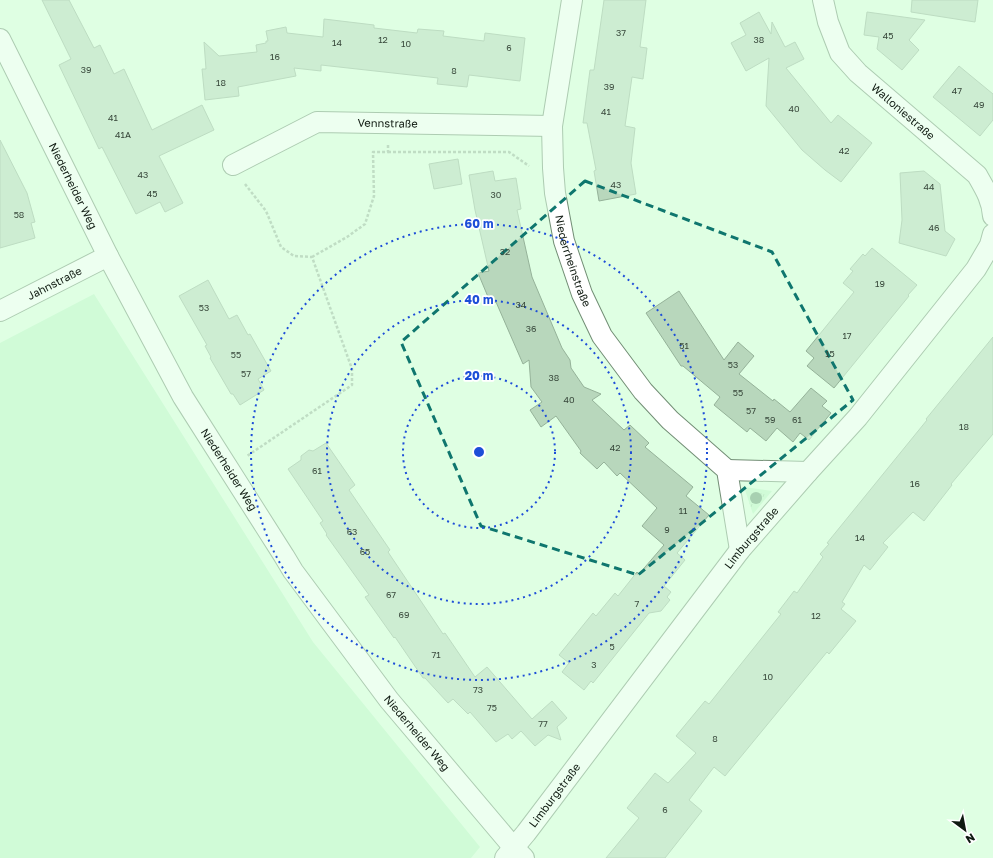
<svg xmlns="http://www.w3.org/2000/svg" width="993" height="858" viewBox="0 0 993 858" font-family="'Golos Text',sans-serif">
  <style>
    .grass { fill: url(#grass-tufts) }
    .pitch { fill: #bff7c7 }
    .building { fill: #b8d7bc; stroke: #95b299 }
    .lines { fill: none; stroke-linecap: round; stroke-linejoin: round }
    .street-casing { stroke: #728e75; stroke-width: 22 }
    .path { stroke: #9bb49e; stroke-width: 2.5; stroke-dasharray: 3 2; stroke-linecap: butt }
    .street { stroke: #fff; stroke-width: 20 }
    .tree { fill: #659874 }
    .marked { fill: none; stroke: #0f766e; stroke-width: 3; stroke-dasharray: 8 5; stroke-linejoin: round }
    .ring { fill: none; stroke: #1d4ed8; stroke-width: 2; stroke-dasharray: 2 4 }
    .labels { text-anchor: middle; stroke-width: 3.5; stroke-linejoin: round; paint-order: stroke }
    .number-label { font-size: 9px; fill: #39493c }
    .street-label { font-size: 11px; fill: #0f1a11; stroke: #fff }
    .centre { fill: #1d4ed8; stroke: #fff; stroke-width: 2 }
    .ring-label { font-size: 12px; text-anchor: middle; font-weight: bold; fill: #1d4ed8; stroke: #fff; stroke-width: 3.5; stroke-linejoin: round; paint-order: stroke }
  </style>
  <defs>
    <pattern id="grass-tufts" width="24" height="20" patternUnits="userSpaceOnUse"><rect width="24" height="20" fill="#bff7c7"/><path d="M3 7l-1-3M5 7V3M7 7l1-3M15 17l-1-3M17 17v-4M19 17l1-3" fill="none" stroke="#a3d3aa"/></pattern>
  </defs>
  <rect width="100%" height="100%" fill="#dfffe3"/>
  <polygon class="grass" points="744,487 772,491 753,514"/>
  <polygon class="pitch" points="94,294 313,642 480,847 471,858 0,858 0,343"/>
  <g class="building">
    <polygon points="42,0 69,0 94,48 100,45 114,74 124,69 152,130 202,105 214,130 159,156 183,203 165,212 160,202 136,214 102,147 99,149 59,65 71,59"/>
    <polygon points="604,0 646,0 640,47 647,48 643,79 632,77 625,126 635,128 631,163 636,194 599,201 594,171 596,170 587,123 583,123 590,70 594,70"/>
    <polygon points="912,0 978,0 975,22 911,12"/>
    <polygon points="759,12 771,34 772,22 785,47 795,42 804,59 786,68 831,123 838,115 872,143 841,182 825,170 802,150 766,106 769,58 746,71 731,43 746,35 740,23"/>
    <polygon points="867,12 925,20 909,40 919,50 902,70 877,49 879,37 864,35"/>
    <polygon points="324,19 374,25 374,28 417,33 418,29 444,31 443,36 484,41 485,33 525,38 520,81 469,75 467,87 437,84 438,78 321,65 321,71 294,68 296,76 238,87 239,96 205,100 202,69 206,69 204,42 219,56 257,52 256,45 266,43 266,41 268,41 266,31 286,27 287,33 323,37"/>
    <polygon points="959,66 993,94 993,120 980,136 933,97"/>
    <polygon points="0,140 27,193 35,222 31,223 35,238 0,248"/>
    <polygon points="458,159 462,184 434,189 429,164"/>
    <polygon points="493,171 495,181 516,178 521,209 517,210 532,277 562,348 570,360 571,368 584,387 601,394 592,400 624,430 630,425 649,443 645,447 693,487 686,496 709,515 677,553 685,560 664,586 671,592 667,597 670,600 661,611 649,613 593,683 591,681 584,690 562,672 569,663 559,655 593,613 596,616 615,593 618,596 637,572 639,574 664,545 642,526 657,508 620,473 617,476 604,462 597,469 580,453 581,451 556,416 541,427 530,410 542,402 531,387 529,360 523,364 496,302 491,304 478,273 489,271 475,210 469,175"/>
    <polygon points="924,171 940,184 945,231 955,239 946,256 899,243 902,220 900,173"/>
    <polygon points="872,248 917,285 908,295 909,296 834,388 807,366 814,358 806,351 854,292 843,283 853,271 850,269 863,254 865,256"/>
    <polygon points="208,280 229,319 237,315 248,335 250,334 271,371 258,379 264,390 240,405 233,394 231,394 210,358 211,357 205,346 207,345 179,296"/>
    <polygon points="679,291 724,360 738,342 754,356 739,374 773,401 774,399 790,412 811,388 827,401 822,406 831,413 809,440 800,433 793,442 777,428 766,441 750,428 747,432 714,405 720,397 683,366 681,366 646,313"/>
    <polygon points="993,337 993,434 951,484 952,485 924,521 913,512 883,543 888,547 870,570 864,565 842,602 845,604 841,609 856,621 829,654 827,652 725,776 714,767 689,800 702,811 665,858 606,858 639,818 627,808 655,773 668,783 696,753 676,736 705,701 709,704 781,614 778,612 794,591 797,593 823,557 820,554 829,544 827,543 927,420 926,419"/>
    <polygon points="326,443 355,485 349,490 390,550 388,552 443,634 445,633 475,677 487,667 532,719 552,701 567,718 557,727 561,740 548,735 535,746 521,731 512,739 508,734 496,742 470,712 468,714 453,699 448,703 425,678 423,678 395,637 394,638 365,597 369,595 326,535 327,534 320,523 323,521 288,469 301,460 301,456 309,450 313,451"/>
  </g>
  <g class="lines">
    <g class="street-casing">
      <g id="street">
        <path id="s1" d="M572,0L552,126L553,168L555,193L564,241L582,294L602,336L643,391L657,406L670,420L727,470L740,550"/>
        <path id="s2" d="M823,0L828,22L840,53L858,73L977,175C985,189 992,200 993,216"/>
        <path id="s3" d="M0,39L108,256L183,397L284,556L293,571L389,700L514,848L524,858"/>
        <path id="s4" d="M233,165L317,122L552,126"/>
        <path id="s5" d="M0,311L108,256"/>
        <polyline points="727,470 808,472"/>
        <path id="s6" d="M505,858L526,833L740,550L808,472L858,417L976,269L990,245L993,234"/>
      </g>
    </g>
    <g class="path">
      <polyline points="388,152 509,152 529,166"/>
      <polyline points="245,184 266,211 281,247 294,256 312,257 352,369 352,385 247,456"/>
      <polyline points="312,257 347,237 365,224 374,196 373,152 388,152 388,145"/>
    </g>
    <use href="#street" class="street"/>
  </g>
  <circle class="tree" cx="756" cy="498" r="6"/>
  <path d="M0 0H993V858H0ZM585,181L772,252L853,400L638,575L481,526L401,342Z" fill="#dfffe3" fill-opacity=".55" fill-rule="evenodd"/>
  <path class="marked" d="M585,181L772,252L853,400L638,575L481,526L401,342Z"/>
  <g class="ring">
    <circle cx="479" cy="452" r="76"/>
    <circle cx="479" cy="452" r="152"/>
    <circle cx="479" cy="452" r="228"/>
  </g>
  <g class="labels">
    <g class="number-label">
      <text x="621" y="36">37</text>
      <text x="888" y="39">45</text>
      <text x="383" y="43">12</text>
      <text x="759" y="43">38</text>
      <text x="337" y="46">14</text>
      <text x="406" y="47">10</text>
      <text x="509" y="51">6</text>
      <text x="275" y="60">16</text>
      <text x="86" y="73">39</text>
      <text x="454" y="74">8</text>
      <text x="221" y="86">18</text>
      <text x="609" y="90">39</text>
      <text x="957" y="94">47</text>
      <text x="979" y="108">49</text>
      <text x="794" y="112">40</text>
      <text x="606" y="115">41</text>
      <text x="113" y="121">41</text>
      <text x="123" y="138">41A</text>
      <text x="844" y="154">42</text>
      <text x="143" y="178">43</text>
      <text x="616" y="188">43</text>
      <text x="929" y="190">44</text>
      <text x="152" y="197">45</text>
      <text x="496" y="198">30</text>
      <text x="19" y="218">58</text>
      <text x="934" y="231">46</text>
      <text x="505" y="255">32</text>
      <text x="880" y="287">19</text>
      <text x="521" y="308">34</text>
      <text x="204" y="311">53</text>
      <text x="531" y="332">36</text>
      <text x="847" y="339">17</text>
      <text x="684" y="349">51</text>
      <text x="830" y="357">15</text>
      <text x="236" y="358">55</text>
      <text x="733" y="368">53</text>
      <text x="246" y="377">57</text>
      <text x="554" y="381">38</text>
      <text x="738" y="396">55</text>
      <text x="569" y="403">40</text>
      <text x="751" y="414">57</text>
      <text x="770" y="423">59</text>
      <text x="797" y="423">61</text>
      <text x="964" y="430">18</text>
      <text x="615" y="451">42</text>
      <text x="317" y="474">61</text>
      <text x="915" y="487">16</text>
      <text x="683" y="514">11</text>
      <text x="667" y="533">9</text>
      <text x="352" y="535">63</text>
      <text x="860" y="541">14</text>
      <text x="365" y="555">65</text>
      <text x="391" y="598">67</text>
      <text x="637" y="607">7</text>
      <text x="404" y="618">69</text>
      <text x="816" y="619">12</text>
      <text x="612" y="650">5</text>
      <text x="436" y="658">71</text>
      <text x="594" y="668">3</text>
      <text x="768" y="680">10</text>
      <text x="478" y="693">73</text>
      <text x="492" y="711">75</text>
      <text x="543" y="727">77</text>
      <text x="715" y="742">8</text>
      <text x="665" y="813">6</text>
    </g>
    <g class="street-label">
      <text dy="4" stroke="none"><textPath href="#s2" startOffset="142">Walloniestraße</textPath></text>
      <text dy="4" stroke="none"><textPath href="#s4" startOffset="165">Vennstraße</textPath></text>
      <text dy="4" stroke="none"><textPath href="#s3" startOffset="164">Niederheider Weg</textPath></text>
      <text dy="4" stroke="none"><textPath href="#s1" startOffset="265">Niederrheinstraße</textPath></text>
      <text dy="4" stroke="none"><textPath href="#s5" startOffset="61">Jahnstraße</textPath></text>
      <text dy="4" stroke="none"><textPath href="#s3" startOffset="488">Niederheider Weg</textPath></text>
      <text dy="4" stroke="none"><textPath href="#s6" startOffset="404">Limburgstraße</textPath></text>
      <text dy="4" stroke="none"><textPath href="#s3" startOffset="812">Niederheider Weg</textPath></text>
      <text dy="4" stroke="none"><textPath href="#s6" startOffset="80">Limburgstraße</textPath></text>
    </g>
  </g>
  <circle cx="479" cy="452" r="6" class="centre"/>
  <g class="ring-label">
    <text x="479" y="228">60 m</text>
    <text x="479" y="304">40 m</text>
    <text x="479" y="380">20 m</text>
  </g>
  <g transform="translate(965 830) rotate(148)" stroke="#ffffff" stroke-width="3" paint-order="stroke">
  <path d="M0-3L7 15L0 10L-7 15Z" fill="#0f1a11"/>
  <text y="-6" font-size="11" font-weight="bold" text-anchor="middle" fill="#0f1a11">N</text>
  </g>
</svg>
